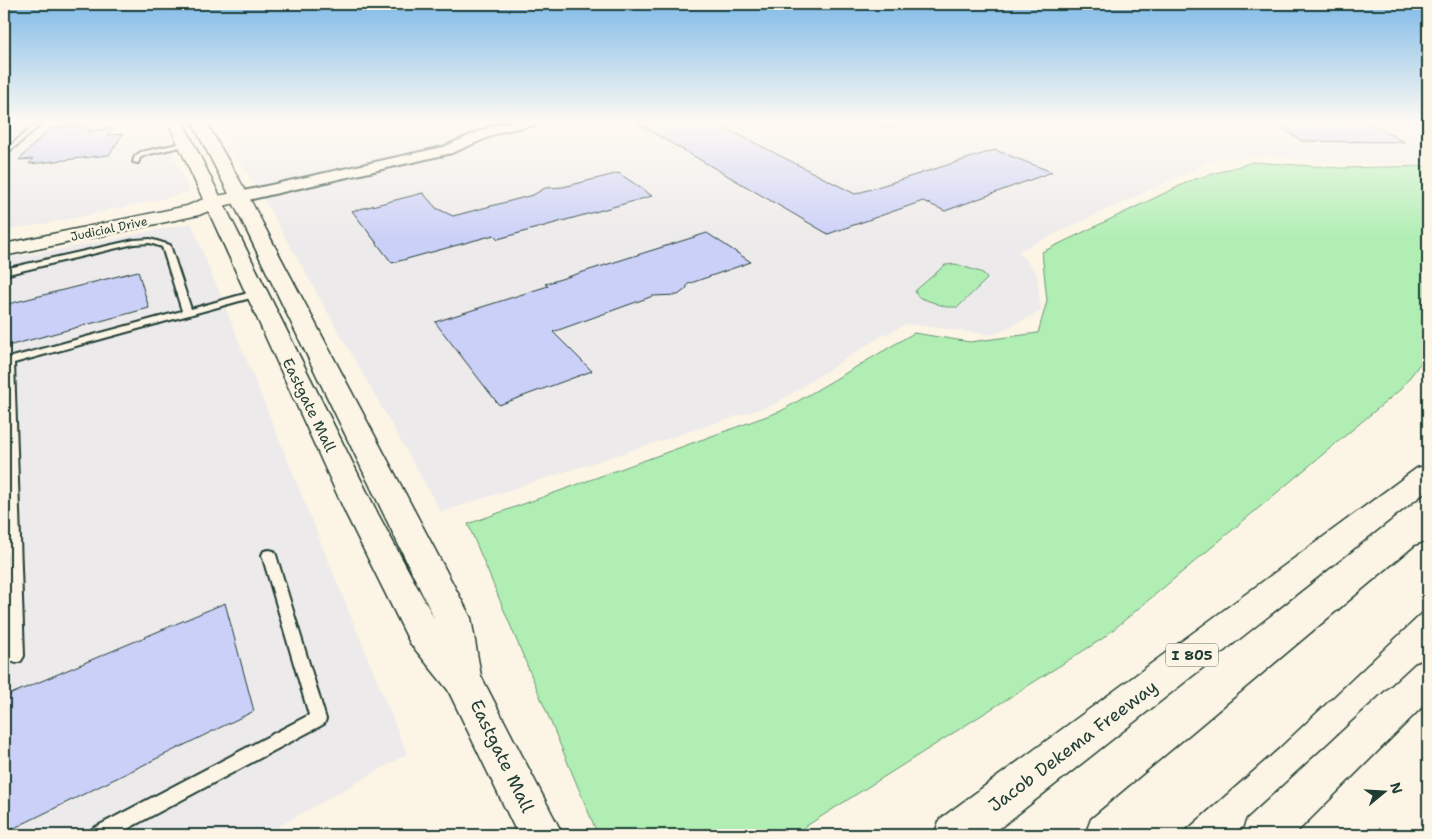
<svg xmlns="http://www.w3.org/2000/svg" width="1432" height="839" viewBox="0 0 1432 839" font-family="'Shantell Sans',sans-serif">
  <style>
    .built { fill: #edeaeb }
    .green { fill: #b0eeb4; stroke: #689674 }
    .building { fill: #cbd0f8; stroke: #1f3d34 }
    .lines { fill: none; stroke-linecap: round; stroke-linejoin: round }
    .service-casing { stroke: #1f3d34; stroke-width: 4 }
    .minor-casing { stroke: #1f3d34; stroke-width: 4 }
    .tertiary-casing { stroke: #1f3d34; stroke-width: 3 }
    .secondary-casing { stroke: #1f3d34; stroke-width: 3 }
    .motorway-casing { stroke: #1f3d34; stroke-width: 3 }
    .service { fill: #fcf5e5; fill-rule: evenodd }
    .minor { fill: #fcf5e5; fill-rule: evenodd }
    .tertiary { fill: #fcf5e5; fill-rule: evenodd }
    .secondary { fill: #fcf5e5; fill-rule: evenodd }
    .motorway { fill: #fcf5e5; fill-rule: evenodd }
    .labels { text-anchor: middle; stroke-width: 5; stroke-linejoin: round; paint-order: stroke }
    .far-street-label { font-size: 12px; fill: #1f3d34; stroke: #fcf5e5 }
    .shield { fill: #fcf5e5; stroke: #617469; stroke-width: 1 }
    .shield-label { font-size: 14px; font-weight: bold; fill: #1f3d34 }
    .street-label { font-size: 15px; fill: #1f3d34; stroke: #fcf5e5 }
    .near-street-label { font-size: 18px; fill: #1f3d34; stroke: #fcf5e5 }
  </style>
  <rect width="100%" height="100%" fill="#fcf5e5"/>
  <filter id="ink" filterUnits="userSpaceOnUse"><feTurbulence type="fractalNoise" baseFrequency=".02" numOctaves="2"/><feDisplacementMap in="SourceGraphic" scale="10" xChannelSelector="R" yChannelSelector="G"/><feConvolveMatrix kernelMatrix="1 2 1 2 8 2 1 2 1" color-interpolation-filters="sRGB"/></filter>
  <g filter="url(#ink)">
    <g class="built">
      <polygon points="4,122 159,122 189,191 175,196 50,223 4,230"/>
      <polygon points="215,122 862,122 871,126 904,128 951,128 1029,122 1428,122 1428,161 1419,164 1339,162 1268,156 1216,159 1018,251 1037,274 1041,311 994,335 907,324 880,337 775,404 441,512 264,200"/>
      <polygon points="191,223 407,754 264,835 4,835 4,258 52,251"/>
    </g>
    <g class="green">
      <polygon points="877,122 969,122 881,127"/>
      <polygon points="1253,162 1341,168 1428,166 1428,353 1401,389 1102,639 792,835 598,835 468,524 781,411 914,333 970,342 1038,333 1047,301 1042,252 1192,180"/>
      <polygon points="956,264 983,273 987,279 958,307 946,307 918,297 915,291 945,265"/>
    </g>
    <g class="building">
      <polygon points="635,122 714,122 855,194 995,150 1052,172 945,211 923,201 828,234"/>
      <polygon points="1273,122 1368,122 1404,142 1302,141"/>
      <polygon points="93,124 88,131 113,128 108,135 123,134 109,155 29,164 33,159 19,160 50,128"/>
      <polygon points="619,173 652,196 498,239 494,235 392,263 352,211 423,193 436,208 453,216 533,195 545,188 563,187"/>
      <polygon points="707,233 751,262 688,284 686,289 678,295 653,296 553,332 592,371 499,405 435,322 548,286 545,284"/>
      <polygon points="138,271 149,308 4,347 4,305"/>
      <polygon points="225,603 254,711 4,833 4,697"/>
    </g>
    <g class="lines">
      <g class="service-casing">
        <g id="service">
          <polygon points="38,122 44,122 4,156 4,151"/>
          <polygon points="187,142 189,143 189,145 145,155 140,158 138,163 133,162 135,156 141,152"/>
          <polygon points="150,239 170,245 191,309 255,291 260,294 258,296 14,363 24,656 21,661 16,663 11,661 8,656 4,361 5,359 182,311 162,247 150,243 134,244 4,275 4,269 134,240"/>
          <polygon points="269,550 274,551 276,555 326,719 324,724 116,835 89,835 92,829 309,715 262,555 264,551"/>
        </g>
      </g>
      <g class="minor-casing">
        <polygon id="minor" points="511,122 537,122 535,125 503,131 452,153 239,202 231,197 239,192 443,147 494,125"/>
      </g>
      <g class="tertiary-casing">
        <polygon id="tertiary" points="239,192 245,193 248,197 245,201 218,207 199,215 4,256 4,244 187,206 206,198"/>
      </g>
      <g class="secondary-casing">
        <polygon id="secondary" points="168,122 183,122 378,514 435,620 226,188 192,122 206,122 244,188 471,618 481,676 563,835 518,835 448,690 410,643 346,514"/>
      </g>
      <g class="motorway-casing">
        <g id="motorway">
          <polygon points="1428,465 1428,490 991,835 934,835 940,819 1417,468"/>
          <polygon points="1428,542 1428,606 1279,747 1179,835 1085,835 1091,819 1416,546"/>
          <polygon points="1428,659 1428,701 1294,835 1241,835 1247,819 1415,664"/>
        </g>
      </g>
      <use href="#service" class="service"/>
      <use href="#minor" class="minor"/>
      <use href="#tertiary" class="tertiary"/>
      <use href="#secondary" class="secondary"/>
      <use href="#motorway" class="motorway"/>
    </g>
  </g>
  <linearGradient id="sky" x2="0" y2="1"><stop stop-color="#81bbe8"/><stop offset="0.51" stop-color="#fefaf3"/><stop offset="1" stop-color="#fefaf3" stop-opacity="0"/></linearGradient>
  <rect width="1432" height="239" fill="url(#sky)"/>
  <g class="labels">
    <g class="far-street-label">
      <text transform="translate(109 229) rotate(-12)" y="4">Judicial Drive</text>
    </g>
    <rect class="shield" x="1166" y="643.5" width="52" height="23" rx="4"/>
    <g class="shield-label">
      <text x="1192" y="660">I 805</text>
    </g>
    <g class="street-label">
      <text transform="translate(309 405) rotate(64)" y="5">Eastgate Mall</text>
    </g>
    <g class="near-street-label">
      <text transform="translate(1073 746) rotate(-37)" y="6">Jacob Dekema Freeway</text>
      <text transform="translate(502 756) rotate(64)" y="6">Eastgate Mall</text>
    </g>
  </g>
  <rect width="1432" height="839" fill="none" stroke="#fcf5e5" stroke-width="20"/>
  <rect x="10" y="10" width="1412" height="819" fill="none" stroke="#1f3d34" stroke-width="2" filter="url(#ink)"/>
  <g transform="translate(1384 792) rotate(72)" stroke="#fcf5e5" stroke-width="4" paint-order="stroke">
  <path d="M0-4L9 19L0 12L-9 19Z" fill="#1f3d34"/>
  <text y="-8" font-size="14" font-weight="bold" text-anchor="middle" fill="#1f3d34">N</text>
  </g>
</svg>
